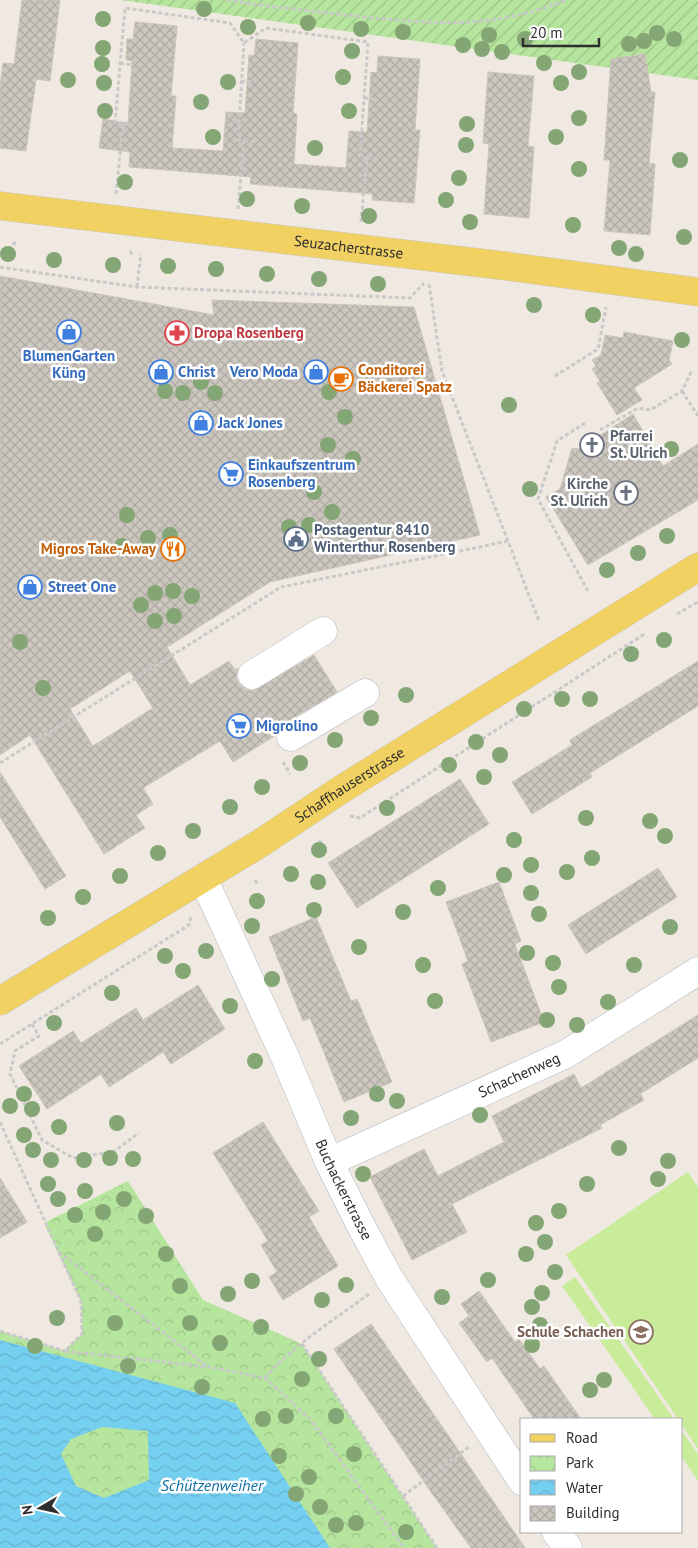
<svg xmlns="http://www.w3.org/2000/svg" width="698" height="1548" viewBox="0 0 698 1548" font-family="'PT Sans',sans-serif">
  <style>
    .park { fill: url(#park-crowns) }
    .garden { fill: url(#garden-furrows) }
    .pitch { fill: #c9ec9a }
    .water { fill: url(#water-waves); fill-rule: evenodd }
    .building { fill: url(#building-cross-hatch); stroke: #cbc5ba; fill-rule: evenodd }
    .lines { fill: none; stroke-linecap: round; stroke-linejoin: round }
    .minor-casing { stroke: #b4b7c1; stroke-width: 29 }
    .major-casing { stroke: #c9c9c9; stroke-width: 29 }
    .path { stroke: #c9c9c9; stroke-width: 3; stroke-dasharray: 4 2.5; stroke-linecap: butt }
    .minor { stroke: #fff; stroke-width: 28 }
    .major { stroke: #f2d163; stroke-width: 28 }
    .tree { fill: #84a574 }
    .labels { text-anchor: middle; stroke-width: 5; stroke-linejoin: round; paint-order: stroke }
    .street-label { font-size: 15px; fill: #2e2e2e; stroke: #fff }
    .health-label { font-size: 15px; font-weight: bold; fill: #be3a42; stroke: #fff; text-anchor: start }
    .shop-label { font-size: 15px; font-weight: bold; fill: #366cbe; stroke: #fff; text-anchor: start }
    .food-label { font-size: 15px; font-weight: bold; fill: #c56008; stroke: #fff; text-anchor: start }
    .worship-label { font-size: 15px; font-weight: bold; fill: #5b616d; stroke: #fff; text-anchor: start }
    .service-label { font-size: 15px; font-weight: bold; fill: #4e5e75; stroke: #fff; text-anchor: start }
    .education-label { font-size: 15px; font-weight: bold; fill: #785e54; stroke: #fff; text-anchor: end }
    .water-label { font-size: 16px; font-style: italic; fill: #0d6fa3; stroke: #fff }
  </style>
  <defs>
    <pattern id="park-crowns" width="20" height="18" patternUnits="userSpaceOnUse" patternTransform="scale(1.25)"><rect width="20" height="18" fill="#b6e59e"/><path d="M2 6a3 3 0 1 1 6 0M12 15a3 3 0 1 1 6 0" fill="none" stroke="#9dc588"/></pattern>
    <pattern id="garden-furrows" width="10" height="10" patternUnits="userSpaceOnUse" patternTransform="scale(1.25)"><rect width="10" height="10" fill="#b6e59e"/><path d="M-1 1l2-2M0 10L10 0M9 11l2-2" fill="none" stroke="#9dc588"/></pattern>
    <pattern id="water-waves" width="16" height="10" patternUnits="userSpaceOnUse" patternTransform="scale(1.25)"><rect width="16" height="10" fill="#75cff0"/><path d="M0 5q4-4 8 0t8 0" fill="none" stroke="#66b2ce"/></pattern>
    <pattern id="building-cross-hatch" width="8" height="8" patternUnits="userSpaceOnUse" patternTransform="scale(1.25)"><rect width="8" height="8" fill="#cbc7bf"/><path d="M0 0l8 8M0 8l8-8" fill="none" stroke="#afaba4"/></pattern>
  </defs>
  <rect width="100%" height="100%" fill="#efe9e1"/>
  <polygon class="park" points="128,1181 203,1300 302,1344 437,1548 0,1548 0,1331 64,1351 82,1334 81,1301 44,1223"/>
  <polygon class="garden" points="121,0 698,0 698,80"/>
  <g class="pitch">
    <polygon points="688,1172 698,1187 698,1449 682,1425 682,1419 678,1419 566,1255"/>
    <polygon points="575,1277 674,1419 655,1419 562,1286"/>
    <polygon points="682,1431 698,1454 698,1481 682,1457"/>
  </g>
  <path class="water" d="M0,1340L235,1403L330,1548H0ZM102,1427L148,1431L149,1480L104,1498L76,1486L61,1454L71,1439Z"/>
  <g class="building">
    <polygon points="22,0 60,0 50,81 36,79 26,151 0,148 0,86 3,63 14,64"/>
    <polygon points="135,22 177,26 171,96 176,96 172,148 223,151 226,112 245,113 249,55 254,56 256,39 298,43 293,113 297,114 294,164 346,168 349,131 367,132 371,72 377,73 378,56 420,59 415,130 420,130 414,203 372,200 373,194 250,184 251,177 129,167 130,152 99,148 103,119 128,123 132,61 126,60 127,39 133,39"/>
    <polygon points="645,54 651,92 655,92 649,163 655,164 650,235 604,231 610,160 604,160 611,59"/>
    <polygon points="488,72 534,76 528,146 534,147 529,218 484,214 489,144 483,143"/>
    <path d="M0,276L214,315L212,300L414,307L480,535L270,582L167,647L190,685L229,661L235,670L238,668L236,676L239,684L245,689L253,691L314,655L337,692L283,724L276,735L233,762L220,741L143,788L153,804L136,815L145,828L104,854L30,735L0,755ZM130,671L153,708L93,746L70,709Z"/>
    <polygon points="624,332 673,341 669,360 672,364 634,388 642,400 617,415 597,383 600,381 592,369 596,366 592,360 601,355 605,335 623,338"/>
    <polygon points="633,414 663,466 698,444 698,500 588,565 546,497 560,489 572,448 579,449"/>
    <polygon points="698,661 698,706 590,773 592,777 532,814 512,782 572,745 570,740"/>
    <polygon points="0,772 66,876 45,889 0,817"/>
    <polygon points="460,779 489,824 357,908 328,863"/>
    <polygon points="658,868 677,897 586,954 568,925"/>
    <polygon points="499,882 521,941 515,944 544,1022 491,1042 462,964 468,961 446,902"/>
    <polygon points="316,917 351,1001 357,999 392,1082 344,1102 310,1018 303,1021 269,937"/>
    <polygon points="198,985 225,1029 171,1064 163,1052 109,1087 101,1074 47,1109 19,1066 73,1031 81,1043 136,1008 143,1020"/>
    <polygon points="698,1015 698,1058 640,1094 644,1100 600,1125 602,1128 452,1204 467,1232 412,1260 370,1177 424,1149 438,1176 504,1142 492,1116 574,1074 581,1088"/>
    <polygon points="263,1122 319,1211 309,1217 338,1266 283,1300 269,1277 277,1272 261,1245 268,1241 213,1153"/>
    <polygon points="0,1178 27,1222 0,1238"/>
    <polygon points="479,1291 515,1342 519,1339 540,1369 544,1366 581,1419 534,1419 492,1358 487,1362 459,1323 469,1316 461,1304"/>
    <polygon points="371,1324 448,1435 525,1548 471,1548 431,1492 334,1349"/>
  </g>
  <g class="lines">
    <g class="minor-casing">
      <g id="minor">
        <polyline points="252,675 323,631"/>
        <polyline points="291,737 365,693"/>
        <path id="s1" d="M203,878L285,1057L329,1162L360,1224L389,1278L522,1481"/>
        <path id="s2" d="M329,1162L566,1054L698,971"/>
        <polyline points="556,1532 568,1548"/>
      </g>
    </g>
    <g class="major-casing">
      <g id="major">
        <path id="s3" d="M0,206L506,266L698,292"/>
        <path id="s4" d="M0,1001L259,844L342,789L698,567"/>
      </g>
    </g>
    <g class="path">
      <path d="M227,0C270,7 312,11 355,16C436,24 489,30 567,0"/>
      <polyline points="120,63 134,65"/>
      <polyline points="241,81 255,82"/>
      <polyline points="364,98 377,99"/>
      <polyline points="123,124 134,125"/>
      <polyline points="244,141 255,142"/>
      <polyline points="367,158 378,158"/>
      <polyline points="116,194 123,124 115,123 125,8 230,23 244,43 266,28 368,42 360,157 367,158 361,222"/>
      <polyline points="238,209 244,141 238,140 244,43"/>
      <polyline points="13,245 16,241"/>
      <polyline points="130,251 133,256"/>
      <polyline points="0,267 137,287 410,298 424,283"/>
      <polyline points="429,284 442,371 539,621"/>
      <polyline points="137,287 141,254"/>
      <polyline points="555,376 598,349 606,307"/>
      <polyline points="682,391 698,416"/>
      <polyline points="585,423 557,441 538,499 588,591"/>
      <polyline points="600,430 638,408 650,410 682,391 692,370"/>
      <polyline points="677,614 698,602"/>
      <polyline points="262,715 264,713 270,723"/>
      <polyline points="283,762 290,774"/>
      <polyline points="0,763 281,587 509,541"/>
      <polyline points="350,816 360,818 646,633"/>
      <polyline points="319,840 322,844"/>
      <polyline points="255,880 258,885"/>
      <polyline points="32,1024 39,1036 15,1051 10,1074 42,1140 73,1158 113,1152 139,1133"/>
      <polyline points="0,1044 189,925 191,916"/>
      <polyline points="0,1122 81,1301 82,1334 65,1351 209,1367 265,1378 310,1419 404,1548"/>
      <polyline points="59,1252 208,1367"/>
      <polyline points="0,1331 65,1351"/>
      <polyline points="302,1344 437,1548"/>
      <path d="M265,1378C293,1345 334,1320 369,1294"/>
      <polyline points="403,1496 470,1446"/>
    </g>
    <use href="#minor" class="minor"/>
    <use href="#major" class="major"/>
  </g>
  <g class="tree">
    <circle cx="204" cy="9" r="8"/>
    <circle cx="103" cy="19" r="8"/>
    <circle cx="308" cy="23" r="8"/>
    <circle cx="248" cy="27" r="8"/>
    <circle cx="361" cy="29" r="8"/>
    <circle cx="403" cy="32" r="8"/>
    <circle cx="657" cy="33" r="8"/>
    <circle cx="489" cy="35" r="8"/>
    <circle cx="525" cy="39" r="8"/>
    <circle cx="674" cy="39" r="8"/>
    <circle cx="644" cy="41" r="8"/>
    <circle cx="629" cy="44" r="8"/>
    <circle cx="463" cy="45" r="8"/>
    <circle cx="103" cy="48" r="8"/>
    <circle cx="482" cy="49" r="8"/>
    <circle cx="352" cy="51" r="8"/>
    <circle cx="502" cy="52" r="8"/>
    <circle cx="544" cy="63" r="8"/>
    <circle cx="102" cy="64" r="8"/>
    <circle cx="579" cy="72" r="8"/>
    <circle cx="343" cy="77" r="8"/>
    <circle cx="68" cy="80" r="8"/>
    <circle cx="228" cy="82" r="8"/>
    <circle cx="104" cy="83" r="8"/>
    <circle cx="561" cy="83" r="8"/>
    <circle cx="201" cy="102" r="8"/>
    <circle cx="105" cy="111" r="8"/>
    <circle cx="349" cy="111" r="8"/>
    <circle cx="579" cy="118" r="8"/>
    <circle cx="467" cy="124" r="8"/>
    <circle cx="213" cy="137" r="8"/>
    <circle cx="556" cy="137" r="8"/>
    <circle cx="466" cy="145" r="8"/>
    <circle cx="315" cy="148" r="8"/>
    <circle cx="680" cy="160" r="8"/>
    <circle cx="579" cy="169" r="8"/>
    <circle cx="459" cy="178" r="8"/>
    <circle cx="125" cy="182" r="8"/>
    <circle cx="247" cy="199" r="8"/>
    <circle cx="446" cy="200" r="8"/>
    <circle cx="302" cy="206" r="8"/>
    <circle cx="369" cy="216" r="8"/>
    <circle cx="470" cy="222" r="8"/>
    <circle cx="573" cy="225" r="8"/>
    <circle cx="684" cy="237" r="8"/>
    <circle cx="619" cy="248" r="8"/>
    <circle cx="8" cy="254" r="8"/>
    <circle cx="636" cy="254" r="8"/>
    <circle cx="54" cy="260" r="8"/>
    <circle cx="113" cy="265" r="8"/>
    <circle cx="168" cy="266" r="8"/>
    <circle cx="216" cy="269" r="8"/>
    <circle cx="267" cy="274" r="8"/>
    <circle cx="319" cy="279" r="8"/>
    <circle cx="378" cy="284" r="8"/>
    <circle cx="534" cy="305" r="8"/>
    <circle cx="593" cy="315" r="8"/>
    <circle cx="682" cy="340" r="8"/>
    <circle cx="201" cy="382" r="8"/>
    <circle cx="165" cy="391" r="8"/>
    <circle cx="329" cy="392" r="8"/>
    <circle cx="183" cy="393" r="8"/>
    <circle cx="215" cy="393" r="8"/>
    <circle cx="509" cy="405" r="8"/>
    <circle cx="345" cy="417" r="8"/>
    <circle cx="328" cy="445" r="8"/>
    <circle cx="671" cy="449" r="8"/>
    <circle cx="353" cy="459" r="8"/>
    <circle cx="530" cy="489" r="8"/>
    <circle cx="314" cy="492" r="8"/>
    <circle cx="332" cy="512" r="8"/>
    <circle cx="127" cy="515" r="8"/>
    <circle cx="309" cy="525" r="8"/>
    <circle cx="289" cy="527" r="8"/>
    <circle cx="170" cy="535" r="8"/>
    <circle cx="667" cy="536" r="8"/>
    <circle cx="148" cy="538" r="8"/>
    <circle cx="122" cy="546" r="8"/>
    <circle cx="638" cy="553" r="8"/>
    <circle cx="607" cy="570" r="8"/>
    <circle cx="173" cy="591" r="8"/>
    <circle cx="155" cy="593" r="8"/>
    <circle cx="192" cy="596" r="8"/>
    <circle cx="141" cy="605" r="8"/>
    <circle cx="174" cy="616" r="8"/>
    <circle cx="155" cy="621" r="8"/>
    <circle cx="664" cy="640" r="8"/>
    <circle cx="20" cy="642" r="8"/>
    <circle cx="631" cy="654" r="8"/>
    <circle cx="43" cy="688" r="8"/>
    <circle cx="406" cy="695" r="8"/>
    <circle cx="562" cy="699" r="8"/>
    <circle cx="590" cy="699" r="8"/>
    <circle cx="524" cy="709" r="8"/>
    <circle cx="371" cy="718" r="8"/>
    <circle cx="335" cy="740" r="8"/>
    <circle cx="476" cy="742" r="8"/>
    <circle cx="500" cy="755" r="8"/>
    <circle cx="300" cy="763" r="8"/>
    <circle cx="449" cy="765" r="8"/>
    <circle cx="484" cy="777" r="8"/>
    <circle cx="262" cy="787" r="8"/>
    <circle cx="230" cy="807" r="8"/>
    <circle cx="387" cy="808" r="8"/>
    <circle cx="586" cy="818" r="8"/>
    <circle cx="650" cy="821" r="8"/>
    <circle cx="193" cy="831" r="8"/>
    <circle cx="665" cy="836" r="8"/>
    <circle cx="514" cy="840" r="8"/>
    <circle cx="319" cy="850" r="8"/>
    <circle cx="158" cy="853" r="8"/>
    <circle cx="592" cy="858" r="8"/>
    <circle cx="531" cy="865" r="8"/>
    <circle cx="567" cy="872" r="8"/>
    <circle cx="291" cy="874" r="8"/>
    <circle cx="504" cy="875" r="8"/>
    <circle cx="120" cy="876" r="8"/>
    <circle cx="318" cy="882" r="8"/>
    <circle cx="438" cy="888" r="8"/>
    <circle cx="531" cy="893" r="8"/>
    <circle cx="83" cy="897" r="8"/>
    <circle cx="257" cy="901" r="8"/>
    <circle cx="314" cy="910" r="8"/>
    <circle cx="403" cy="912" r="8"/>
    <circle cx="539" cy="914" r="8"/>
    <circle cx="48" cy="918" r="8"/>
    <circle cx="252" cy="926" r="8"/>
    <circle cx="670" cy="927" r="8"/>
    <circle cx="359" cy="947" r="8"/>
    <circle cx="206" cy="951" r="8"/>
    <circle cx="527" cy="953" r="8"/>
    <circle cx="165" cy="956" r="8"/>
    <circle cx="553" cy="963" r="8"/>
    <circle cx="423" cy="965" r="8"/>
    <circle cx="634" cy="965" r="8"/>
    <circle cx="183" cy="971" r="8"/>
    <circle cx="272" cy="979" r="8"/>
    <circle cx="559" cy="987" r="8"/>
    <circle cx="112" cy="993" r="8"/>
    <circle cx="435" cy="1001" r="8"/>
    <circle cx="608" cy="1002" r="8"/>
    <circle cx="230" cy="1006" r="8"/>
    <circle cx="547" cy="1020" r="8"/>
    <circle cx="54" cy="1023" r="8"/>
    <circle cx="577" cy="1025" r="8"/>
    <circle cx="255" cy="1061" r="8"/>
    <circle cx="24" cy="1094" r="8"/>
    <circle cx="377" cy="1094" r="8"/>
    <circle cx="397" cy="1101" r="8"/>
    <circle cx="10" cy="1106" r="8"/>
    <circle cx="32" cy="1109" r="8"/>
    <circle cx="480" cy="1115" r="8"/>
    <circle cx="351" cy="1118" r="8"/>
    <circle cx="117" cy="1123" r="8"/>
    <circle cx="59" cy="1127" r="8"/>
    <circle cx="24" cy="1135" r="8"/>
    <circle cx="619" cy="1148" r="8"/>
    <circle cx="33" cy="1150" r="8"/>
    <circle cx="110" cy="1158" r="8"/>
    <circle cx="133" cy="1159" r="8"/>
    <circle cx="51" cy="1160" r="8"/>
    <circle cx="84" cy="1160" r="8"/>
    <circle cx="668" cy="1161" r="8"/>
    <circle cx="363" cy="1174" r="8"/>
    <circle cx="658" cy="1179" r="8"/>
    <circle cx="48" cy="1184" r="8"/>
    <circle cx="587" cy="1184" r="8"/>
    <circle cx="85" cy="1191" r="8"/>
    <circle cx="58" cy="1199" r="8"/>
    <circle cx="124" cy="1199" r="8"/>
    <circle cx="559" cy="1211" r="8"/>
    <circle cx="103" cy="1212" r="8"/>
    <circle cx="75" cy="1215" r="8"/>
    <circle cx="146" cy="1216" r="8"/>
    <circle cx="536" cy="1223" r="8"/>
    <circle cx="95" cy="1234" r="8"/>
    <circle cx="545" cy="1242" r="8"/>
    <circle cx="166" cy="1254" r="8"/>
    <circle cx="526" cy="1254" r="8"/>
    <circle cx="555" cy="1272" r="8"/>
    <circle cx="488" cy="1280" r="8"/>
    <circle cx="252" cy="1281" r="8"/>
    <circle cx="346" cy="1285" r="8"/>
    <circle cx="180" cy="1286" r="8"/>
    <circle cx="542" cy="1293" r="8"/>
    <circle cx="228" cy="1294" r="8"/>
    <circle cx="442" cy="1297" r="8"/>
    <circle cx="322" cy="1300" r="8"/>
    <circle cx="532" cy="1307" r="8"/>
    <circle cx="57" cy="1318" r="8"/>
    <circle cx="115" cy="1323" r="8"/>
    <circle cx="190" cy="1323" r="8"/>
    <circle cx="540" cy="1325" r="8"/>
    <circle cx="261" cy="1327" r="8"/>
    <circle cx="220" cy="1343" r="8"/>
    <circle cx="532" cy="1345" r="8"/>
    <circle cx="35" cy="1346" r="8"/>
    <circle cx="319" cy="1359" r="8"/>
    <circle cx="128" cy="1366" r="8"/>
    <circle cx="302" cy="1379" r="8"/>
    <circle cx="604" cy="1380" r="8"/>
    <circle cx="202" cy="1387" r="8"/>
    <circle cx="590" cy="1390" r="8"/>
    <circle cx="286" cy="1416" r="8"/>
    <circle cx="336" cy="1416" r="8"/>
    <circle cx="263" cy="1419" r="8"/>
    <circle cx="354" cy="1454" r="8"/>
    <circle cx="279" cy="1456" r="8"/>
    <circle cx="309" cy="1477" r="8"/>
    <circle cx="296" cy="1494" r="8"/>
    <circle cx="320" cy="1507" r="8"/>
    <circle cx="356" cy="1523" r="8"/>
    <circle cx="336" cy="1525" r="8"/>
    <circle cx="406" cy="1532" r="8"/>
  </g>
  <defs>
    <g id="shop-ring" transform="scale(1.25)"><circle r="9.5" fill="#fff" stroke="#3f7fe0" stroke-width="1.5"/><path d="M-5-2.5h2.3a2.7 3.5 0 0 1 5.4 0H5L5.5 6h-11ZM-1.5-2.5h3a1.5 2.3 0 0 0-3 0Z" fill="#3f7fe0"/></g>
    <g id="pharmacy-ring" transform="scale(1.25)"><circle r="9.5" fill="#fff" stroke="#e0444e" stroke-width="1.5"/><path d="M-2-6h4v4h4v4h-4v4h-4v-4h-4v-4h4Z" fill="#e0444e"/></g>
    <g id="cafe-ring" transform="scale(1.25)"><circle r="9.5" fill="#fff" stroke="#e8710a" stroke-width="1.5"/><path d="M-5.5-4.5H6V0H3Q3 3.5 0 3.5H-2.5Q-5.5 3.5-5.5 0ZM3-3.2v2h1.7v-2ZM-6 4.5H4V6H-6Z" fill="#e8710a"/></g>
    <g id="church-ring" transform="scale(1.25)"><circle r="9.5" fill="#fff" stroke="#6b7280" stroke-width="1.5"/><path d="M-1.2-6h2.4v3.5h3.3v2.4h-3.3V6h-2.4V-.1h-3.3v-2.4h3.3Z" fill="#6b7280"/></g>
    <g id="supermarket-ring" transform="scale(1.25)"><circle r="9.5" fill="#fff" stroke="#3f7fe0" stroke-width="1.5"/><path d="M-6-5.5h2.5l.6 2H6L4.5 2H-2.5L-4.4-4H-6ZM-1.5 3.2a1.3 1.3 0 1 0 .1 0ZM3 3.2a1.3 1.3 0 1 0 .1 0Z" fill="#3f7fe0"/></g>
    <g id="civic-ring" transform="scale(1.25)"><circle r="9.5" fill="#fff" stroke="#5c6f8a" stroke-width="1.5"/><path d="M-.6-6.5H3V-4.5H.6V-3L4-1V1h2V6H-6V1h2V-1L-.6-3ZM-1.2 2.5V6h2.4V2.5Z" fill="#5c6f8a"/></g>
    <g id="restaurant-ring" transform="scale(1.25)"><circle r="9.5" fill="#fff" stroke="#e8710a" stroke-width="1.5"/><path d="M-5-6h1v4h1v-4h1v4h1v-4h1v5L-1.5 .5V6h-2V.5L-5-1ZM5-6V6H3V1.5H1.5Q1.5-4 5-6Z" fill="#e8710a"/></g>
    <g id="school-ring" transform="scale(1.25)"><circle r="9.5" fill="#fff" stroke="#8d6e63" stroke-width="1.5"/><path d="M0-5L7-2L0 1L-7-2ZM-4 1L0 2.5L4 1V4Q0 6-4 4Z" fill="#8d6e63"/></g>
  </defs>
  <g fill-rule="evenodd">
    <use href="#shop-ring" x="69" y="332"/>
    <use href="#pharmacy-ring" x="177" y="333"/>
    <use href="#shop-ring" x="161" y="372"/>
    <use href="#shop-ring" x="316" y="372"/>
    <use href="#cafe-ring" x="341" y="379"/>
    <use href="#shop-ring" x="201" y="423"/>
    <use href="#church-ring" x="592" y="445"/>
    <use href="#supermarket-ring" x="231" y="474"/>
    <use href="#church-ring" x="626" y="493"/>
    <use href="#civic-ring" x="296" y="539"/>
    <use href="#restaurant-ring" x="173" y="549"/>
    <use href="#shop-ring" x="30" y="587"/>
    <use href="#supermarket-ring" x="239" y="726"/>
    <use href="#school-ring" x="641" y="1332"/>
  </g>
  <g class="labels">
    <g class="street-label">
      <text dy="5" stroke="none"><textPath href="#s3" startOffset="351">Seuzacherstrasse</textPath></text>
      <text dy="5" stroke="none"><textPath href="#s4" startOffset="411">Schaffhauserstrasse</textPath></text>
      <text dy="5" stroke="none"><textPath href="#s2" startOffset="209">Schachenweg</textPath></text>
      <text dy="5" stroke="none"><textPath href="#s1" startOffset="342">Buchackerstrasse</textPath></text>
    </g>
    <g class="health-label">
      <text x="194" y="338">Dropa Rosenberg</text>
    </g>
    <g class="shop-label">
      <text x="69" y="361" text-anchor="middle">BlumenGarten<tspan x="69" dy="17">Küng</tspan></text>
      <text x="178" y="377">Christ</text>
      <text x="298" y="377" text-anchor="end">Vero Moda</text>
      <text x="218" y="428">Jack Jones</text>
      <text x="248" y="470">Einkaufszentrum<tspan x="248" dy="17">Rosenberg</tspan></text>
      <text x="48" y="592">Street One</text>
      <text x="256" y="731">Migrolino</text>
    </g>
    <g class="food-label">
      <text x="358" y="375">Conditorei<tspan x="358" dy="17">Bäckerei Spatz</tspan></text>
      <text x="156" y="554" text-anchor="end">Migros Take-Away</text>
    </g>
    <g class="worship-label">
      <text x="610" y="441">Pfarrei<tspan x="610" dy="17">St. Ulrich</tspan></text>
      <text x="608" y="489" text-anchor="end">Kirche<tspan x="608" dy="17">St. Ulrich</tspan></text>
    </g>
    <g class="service-label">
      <text x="314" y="535">Postagentur 8410<tspan x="314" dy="17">Winterthur Rosenberg</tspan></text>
    </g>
    <g class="education-label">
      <text x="624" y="1337">Schule Schachen</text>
    </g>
    <g class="water-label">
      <text x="212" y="1491">Schützenweiher</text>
    </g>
  </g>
  <rect x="520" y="1418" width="162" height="115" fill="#ffffff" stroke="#ababab"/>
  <rect x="530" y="1434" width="25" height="8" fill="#f2d163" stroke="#ababab"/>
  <text x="566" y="1443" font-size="15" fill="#2e2e2e">Road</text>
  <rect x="530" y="1456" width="25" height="15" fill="url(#park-crowns)" stroke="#ababab"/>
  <text x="566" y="1468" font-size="15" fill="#2e2e2e">Park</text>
  <rect x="530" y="1480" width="25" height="15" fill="url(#water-waves)" stroke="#ababab"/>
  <text x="566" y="1493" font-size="15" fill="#2e2e2e">Water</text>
  <rect x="530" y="1506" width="25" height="15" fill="url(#building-cross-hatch)" stroke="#ababab"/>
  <text x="566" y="1518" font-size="15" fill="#2e2e2e">Building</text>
  <g transform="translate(40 1508) rotate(261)" stroke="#ffffff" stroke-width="4" paint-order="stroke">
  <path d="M0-4L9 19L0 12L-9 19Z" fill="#2e2e2e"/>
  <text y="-8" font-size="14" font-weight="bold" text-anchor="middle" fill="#2e2e2e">N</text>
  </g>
  <path d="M523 38v8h76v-8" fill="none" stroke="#2e2e2e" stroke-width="2.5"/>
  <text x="530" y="38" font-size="15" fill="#2e2e2e" stroke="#ffffff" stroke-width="4" paint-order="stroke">20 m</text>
</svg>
